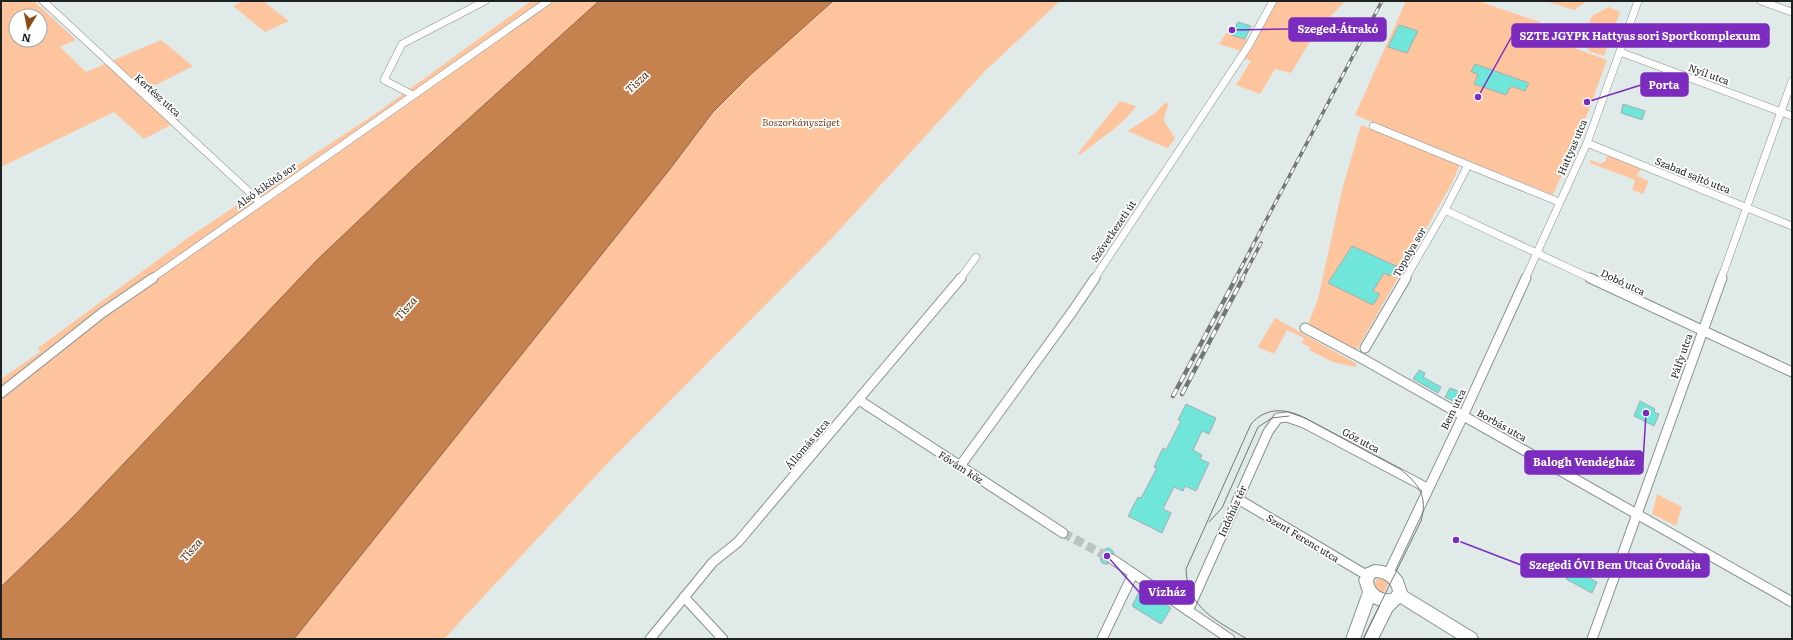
<svg xmlns="http://www.w3.org/2000/svg" width="1793" height="640" viewBox="0 0 1793 640" font-family="Literata,serif">
  <style>
    .green { fill: #fdc49e; fill-rule: evenodd }
    .water { fill: #c5814e; stroke: #936440 }
    .building { fill: #70e5da; stroke: #a4aead }
    .lines { fill: none; stroke-linecap: round; stroke-linejoin: round }
    .street-tunnel { stroke: #b9c3c1; stroke-width: 9; stroke-dasharray: 9 4.5; stroke-linecap: butt }
    .street-far1-casing { stroke: #86908e; stroke-width: 8 }
    .street-casing { stroke: #86908e; stroke-width: 11 }
    .secondary-casing { stroke: #86908e; stroke-width: 2 }
    .street-far1 { stroke: #fff; stroke-width: 7 }
    .street { stroke: #fff; stroke-width: 9 }
    .secondary { fill: #fff; fill-rule: evenodd }
    .tram { stroke: #717877; stroke-width: 1 }
    .rail-far1-casing { stroke: #717877; stroke-width: 3.5 }
    .rail-casing { stroke: #717877; stroke-width: 4.5 }
    .rail-far1 { stroke: #fff; stroke-width: 2; stroke-dasharray: 6; stroke-linecap: butt }
    .rail { stroke: #fff; stroke-width: 3; stroke-dasharray: 8; stroke-linecap: butt }
    .labels { text-anchor: middle; stroke-width: 3.5; stroke-linejoin: round; paint-order: stroke }
    .street-label { font-size: 10px; fill: #1d2121; stroke: #fff }
    .park-label { font-size: 10px; font-style: italic; fill: #744520; stroke: #fff }
    .water-label { font-size: 11px; font-style: italic; fill: #542700; stroke: #fff }
    .leader { fill: none; stroke: #7b2cbf; stroke-width: 1.5 }
    .callout-dot { fill: #7b2cbf; stroke: #fff; stroke-width: 1.5 }
    .callout { fill: #7b2cbf; stroke: #7b2cbf; stroke-width: 1.5 }
    .callout-label { font-size: 11px; text-anchor: middle; font-weight: bold; fill: #fff }
  </style>
  <rect width="100%" height="100%" fill="#e0ebe9"/>
  <g class="green">
    <path d="M1,1H34L76,40L60,47L86,72L161,40L193,66L144,91L180,120L144,139L114,112L1,167ZM16,16H40V40H16Z"/>
    <polygon points="243,1 263,1 289,21 265,32 233,6"/>
    <polygon points="531,1 599,1 413,169 318,259 73,517 1,587 1,379 40,352 38,348 189,237 378,112"/>
    <polygon points="833,1 1060,1 985,71 833,237 604,467 444,639 294,639 670,169 713,113 749,76"/>
    <polygon points="1277,1 1345,1 1314,35 1291,73 1275,69 1260,94 1236,85 1251,61 1244,58"/>
    <polygon points="1406,1 1478,1 1540,22 1539,24 1561,32 1558,42 1607,60 1578,139 1553,195 1355,115"/>
    <polygon points="1545,1 1587,1 1574,10"/>
    <polygon points="1609,7 1620,12 1604,56 1589,51 1583,36 1592,16"/>
    <polygon points="1226,33 1249,40 1241,51 1219,44"/>
    <path d="M1120,101L1136,106C1123,126 1100,138 1081,154L1078,153Z"/>
    <path d="M1165,103L1169,104C1159,127 1167,120 1175,139L1167,148L1128,131L1155,113Z"/>
    <polygon points="1361,125 1460,164 1451,185 1356,351 1308,324 1318,299 1342,190"/>
    <polygon points="1608,155 1641,169 1637,176 1649,181 1643,194 1632,190 1635,180 1590,163 1591,160 1601,164 1602,162 1605,162"/>
    <polygon points="1275,318 1357,364 1355,367 1333,362 1309,350 1311,348 1302,343 1304,338 1287,330 1274,354 1258,347"/>
    <polygon points="1657,494 1682,507 1676,526 1652,514"/>
    <polygon points="1377,579 1383,579 1389,583 1383,594 1379,592 1374,584"/>
  </g>
  <polygon class="water" points="599,1 833,1 749,76 713,112 670,169 294,639 1,639 1,587 73,517 318,259 413,169"/>
  <g class="building">
    <polygon points="1238,22 1251,26 1245,39 1231,35"/>
    <polygon points="1399,25 1418,31 1407,53 1388,47"/>
    <polygon points="1475,64 1529,83 1525,91 1511,86 1506,95 1474,84 1478,74 1471,72"/>
    <polygon points="1623,104 1645,111 1642,120 1621,113"/>
    <polygon points="1352,246 1396,266 1390,276 1384,273 1373,291 1380,294 1373,305 1328,283"/>
    <polygon points="1419,370 1425,373 1423,377 1441,387 1438,393 1413,379"/>
    <polygon points="1450,388 1460,392 1455,402 1445,397"/>
    <polygon points="1640,401 1655,409 1654,412 1659,414 1654,426 1634,416"/>
    <polygon points="1186,404 1216,418 1209,434 1202,431 1193,450 1202,455 1200,459 1209,463 1196,491 1185,486 1183,491 1174,487 1163,509 1171,513 1162,533 1128,516 1138,497 1141,498 1157,468 1154,467 1163,448 1166,450 1181,421 1178,420"/>
    <polygon points="1109,548 1112,550 1114,553 1107,555 1106,559 1108,564 1106,564 1102,563 1100,559 1105,549"/>
    <polygon points="1571,569 1597,582 1592,593 1566,579"/>
    <polygon points="1140,590 1144,590 1171,608 1161,624 1132,606"/>
  </g>
  <g class="lines">
    <polyline class="street-tunnel" points="1063,533 1112,559"/>
    <g class="street-far1-casing">
      <g id="street-far1">
        <polyline points="43,1 260,202"/>
        <polyline points="1761,1 1792,12"/>
        <polyline points="1620,52 1792,116"/>
        <polyline points="413,95 384,80 402,44 485,1"/>
        <polyline points="1373,126 1468,165"/>
        <polyline points="1587,143 1792,226"/>
        <polyline points="1445,210 1592,279"/>
        <polyline points="151,279 548,1"/>
        <polyline points="960,279 976,257"/>
        <polyline points="1094,279 1249,45 1273,1"/>
        <polyline points="1405,279 1445,210 1468,165 1559,202"/>
        <polyline points="1525,279 1587,143 1638,1"/>
        <polyline points="1721,279 1792,81"/>
      </g>
    </g>
    <g class="street-casing">
      <g id="street">
        <polyline points="1590,278 1792,372"/>
        <polyline points="1305,328 1363,359 1792,602"/>
        <polyline points="1365,348 1406,278"/>
        <polyline points="1,393 102,313 153,278"/>
        <polyline points="859,400 1063,533"/>
        <polyline points="960,466 1072,312 1095,278"/>
        <polyline points="1238,499 1368,576"/>
        <polyline points="1112,559 1230,639"/>
        <polyline points="1388,574 1463,416 1526,278"/>
        <polyline points="684,597 723,639"/>
        <polyline points="1188,611 1268,432 1278,418 1287,417 1304,423 1427,488"/>
        <polyline points="650,639 713,562 738,542 961,278"/>
        <polyline points="1102,639 1133,574"/>
        <polyline points="1592,639 1722,278"/>
      </g>
    </g>
    <g class="secondary-casing">
      <path id="secondary" d="M1374,565L1383,566L1396,571L1402,578L1407,592L1476,634L1478,639H1458L1400,603L1392,611L1378,639H1364L1380,606L1373,603L1360,639H1346L1363,592L1359,580L1365,569ZM1375,577C1384,577 1391,582 1393,591L1391,594C1382,595 1374,590 1373,581Z"/>
    </g>
    <use href="#street-far1" class="street-far1"/>
    <use href="#street" class="street"/>
    <use href="#secondary" class="secondary"/>
    <g class="tram">
      <polyline points="1209,522 1222,508 1258,427 1272,418 1289,416"/>
      <path d="M1247,639C1217,621 1187,608 1186,569L1251,424C1265,408 1282,408 1301,416L1400,469C1419,484 1428,496 1421,521L1363,639"/>
    </g>
    <g class="rail-far1-casing">
      <g id="rail-far1">
        <polyline points="1235,279 1382,1"/>
        <polyline points="1242,279 1261,243"/>
      </g>
    </g>
    <g class="rail-casing">
      <g id="rail">
        <polyline points="1182,394 1243,278"/>
        <polyline points="1173,396 1236,278"/>
      </g>
    </g>
    <use href="#rail-far1" class="rail-far1"/>
    <use href="#rail" class="rail"/>
  </g>
  <g class="labels">
    <g class="street-label">
      <text transform="translate(1709 74) rotate(20)" y="4">Nyíl utca</text>
      <text transform="translate(158 95) rotate(42)" y="4">Kertész utca</text>
      <text transform="translate(1572 147) rotate(-67)" y="4">Hattyas utca</text>
      <text transform="translate(1693 175) rotate(22)" y="4">Szabad sajtó utca</text>
      <text transform="translate(266 185) rotate(-35)" y="4">Alsó kikötő sor</text>
      <text transform="translate(1113 231) rotate(-56)" y="4">Szövetkezeti út</text>
      <text transform="translate(1409 252) rotate(-60)" y="4">Topolya sor</text>
      <text transform="translate(1623 282) rotate(25)" y="4">Dobó utca</text>
      <text transform="translate(1681 356) rotate(-71)" y="4">Pálfy utca</text>
      <text transform="translate(1453 409) rotate(-64)" y="4">Bem utca</text>
      <text transform="translate(1502 425) rotate(29)" y="4">Borbás utca</text>
      <text transform="translate(1361 440) rotate(28)" y="4">Gőz utca</text>
      <text transform="translate(807 444) rotate(-50)" y="4">Állomás utca</text>
      <text transform="translate(961 467) rotate(33)" y="4">Fővám köz</text>
      <text transform="translate(1232 511) rotate(-66)" y="4">Indóház tér</text>
      <text transform="translate(1303 538) rotate(31)" y="4">Szent Ferenc utca</text>
    </g>
    <g class="park-label">
      <text x="801" y="126">Boszorkánysziget</text>
    </g>
    <g class="water-label">
      <text transform="translate(637 82) rotate(-43)" y="4">Tisza</text>
      <text transform="translate(406 308) rotate(-48)" y="4">Tisza</text>
      <text transform="translate(191 550) rotate(-48)" y="4">Tisza</text>
    </g>
  </g>
  <path class="leader" d="M1232 30L1289 29M1478 97L1512 36M1587 102L1641 85M1646 413L1643 462M1456 540L1521 565M1107 556L1140 593"/>
  <g class="callout-dot">
    <circle cx="1232" cy="30" r="4"/>
    <circle cx="1478" cy="97" r="4"/>
    <circle cx="1587" cy="102" r="4"/>
    <circle cx="1646" cy="413" r="4"/>
    <circle cx="1456" cy="540" r="4"/>
    <circle cx="1107" cy="556" r="4"/>
  </g>
  <g class="callout">
    <rect x="1289" y="18" width="97" height="23" rx="4"/>
    <rect x="1512" y="24" width="257" height="23" rx="4"/>
    <rect x="1641" y="73" width="47" height="23" rx="4"/>
    <rect x="1525" y="451" width="118" height="23" rx="4"/>
    <rect x="1521" y="554" width="188" height="23" rx="4"/>
    <rect x="1140" y="581" width="54" height="23" rx="4"/>
  </g>
  <g class="callout-label">
    <text x="1338" y="33">Szeged-Átrakó</text>
    <text x="1640" y="40">SZTE JGYPK Hattyas sori Sportkomplexum</text>
    <text x="1664" y="89">Porta</text>
    <text x="1584" y="466">Balogh Vendégház</text>
    <text x="1615" y="569">Szegedi ÓVI Bem Utcai Óvodája</text>
    <text x="1167" y="596">Vízház</text>
  </g>
  <rect width="1793" height="640" fill="none" stroke="#1d2121" stroke-width="4"/>
  <g transform="translate(28 28) rotate(190)"><circle r="19" fill="#ffffff" stroke="#a5a6a6"/>
  <path d="M0-3L7 15L0 10L-7 15Z" fill="#8b4b13"/>
  <text y="-6" font-size="11" font-weight="bold" text-anchor="middle" fill="#1d2121">N</text>
  </g>
</svg>
